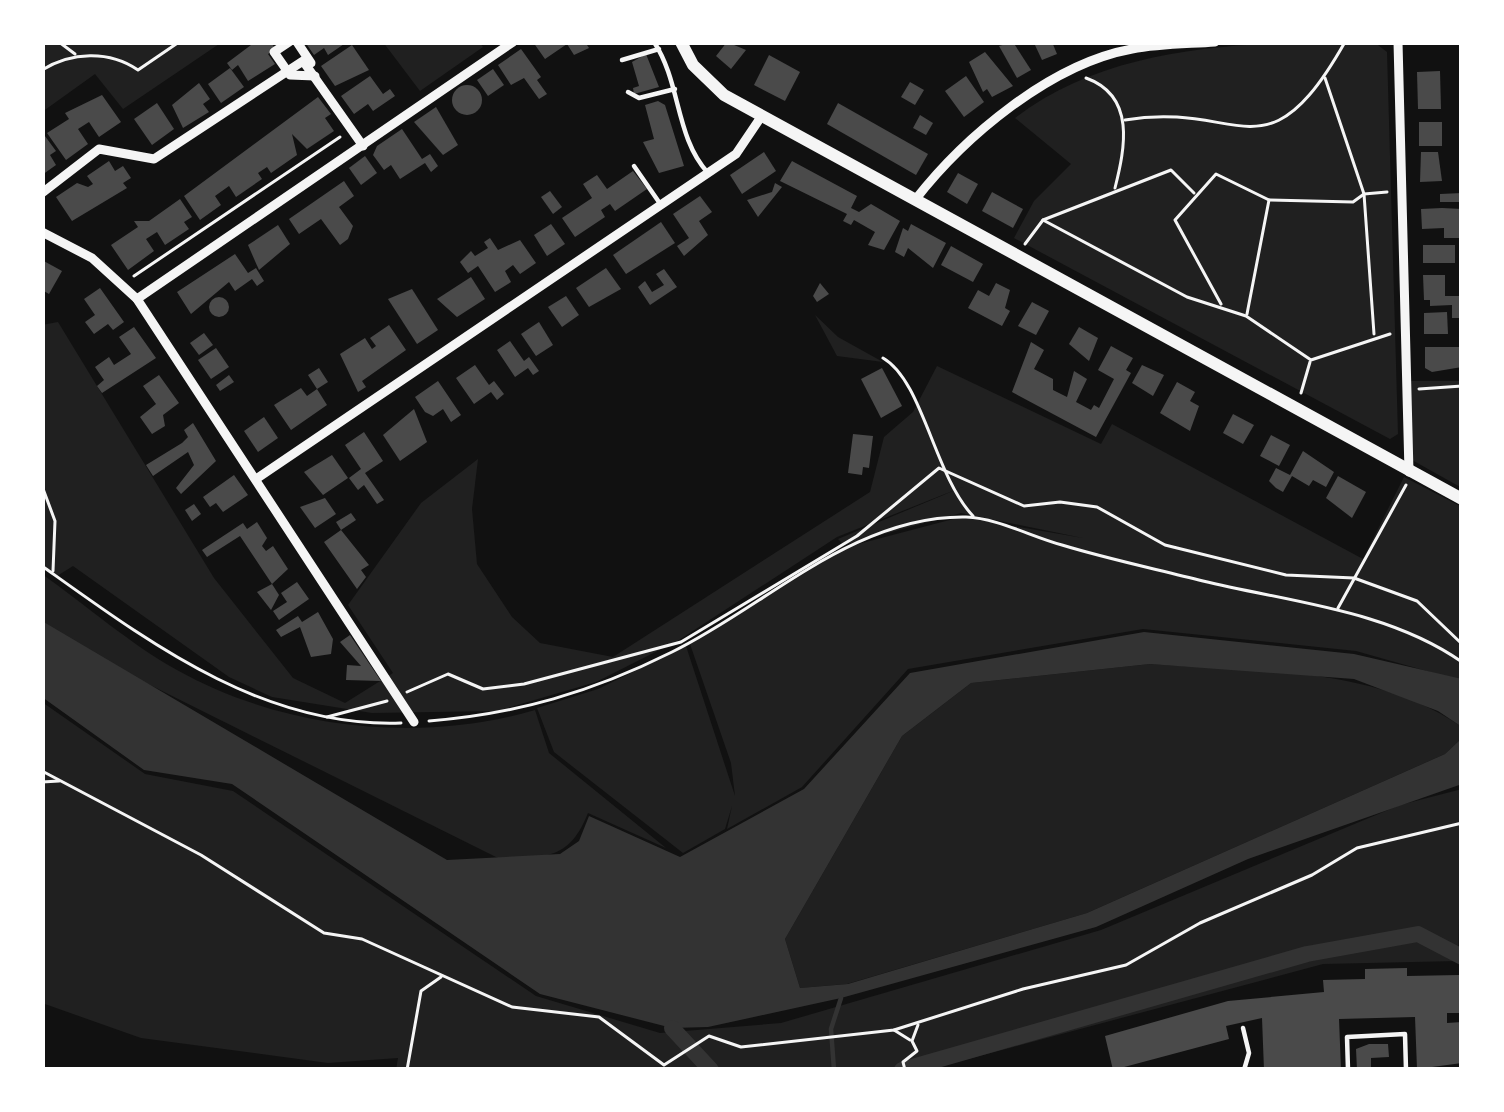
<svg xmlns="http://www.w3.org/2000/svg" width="1504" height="1112" viewBox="0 0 1504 1112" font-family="Poppins,sans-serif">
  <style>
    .green { fill: #202020 }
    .water { fill: #333 }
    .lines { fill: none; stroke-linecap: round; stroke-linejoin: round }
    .stream { stroke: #333; stroke-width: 4.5 }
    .canal { stroke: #333; stroke-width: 16 }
    .building { fill: #4a4a4a }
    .path { stroke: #f5f5f5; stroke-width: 3 }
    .service { stroke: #f5f5f5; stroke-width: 4.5 }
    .minor { stroke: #f5f5f5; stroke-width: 9 }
    .tertiary { stroke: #f5f5f5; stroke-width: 12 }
  </style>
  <rect width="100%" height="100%" fill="#111"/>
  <g class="green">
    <polygon points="42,42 222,42 123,109 95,74 42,112"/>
    <polygon points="383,42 479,42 483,47 420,91"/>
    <path d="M1374,42L1387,52L1398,434L1390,439L1014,238L1034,201L1071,164L1015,118C1114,42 1253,42 1374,42Z"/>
    <polygon points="815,315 838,337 883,362 837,356"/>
    <polygon points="58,322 214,578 293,678 345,703 393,673 348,605 421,503 478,459 472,509 477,564 512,617 540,643 613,657 870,492 884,437 913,412 937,366 1101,444 1112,424 1363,559 1404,477 1462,507 1462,681 1356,651 1143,629 908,669 802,787 727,829 732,806 725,829 683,853 554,752 537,708 598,689 686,646 735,796 731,763 690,644 847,547 961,517 1083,538 961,513 844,545 838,539 965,486 837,537 679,640 596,682 497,711 372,713 272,697 229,677 73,566 57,576 42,565 42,325"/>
    <polygon points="1410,381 1462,381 1462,488 1412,460"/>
    <path d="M42,574C86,605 130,644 177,670C282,729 420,744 535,710L549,753L666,848L588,813C569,861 545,857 498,858L118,669L42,623Z"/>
    <path d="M1150,664C1256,672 1371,665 1462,727V738L1445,754L1087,913L847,984L800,988L785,939L902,736L971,683Z"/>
    <polygon points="42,702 145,774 233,791 536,996 660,1033 781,1023 1101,930 1400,805 1462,789 1458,961 1323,964 927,1070 396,1070 398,1058 328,1063 141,1038 42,1003"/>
  </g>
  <polygon class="water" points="42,621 447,860 560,854 579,841 589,816 680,857 804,789 910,673 1144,632 1354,654 1462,679 1462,727 1438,711 1354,679 1150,664 971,683 902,736 785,939 800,988 848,984 1087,913 1445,754 1462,738 1462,784 1248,859 1096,927 841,998 708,1027 672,1028 540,994 232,784 144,770 42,697"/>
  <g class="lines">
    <polyline class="stream" points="834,1070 831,1029 841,998"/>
    <g class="canal">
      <polyline points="672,1028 711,1070"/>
      <polyline points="902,1070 1307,954 1418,934 1462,957"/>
    </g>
  </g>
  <g class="building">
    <polygon points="255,42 270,42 276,49 268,54 275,64 248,81 238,65 232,70 227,63"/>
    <polygon points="305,42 347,42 328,55 324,48 314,55"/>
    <polygon points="533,42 585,42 589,48 574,55 567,44 545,59"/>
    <polygon points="727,42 746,50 731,69 716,56"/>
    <polygon points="1013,42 1031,70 1017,78 999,46"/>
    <polygon points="1052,42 1057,54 1042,60 1034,43"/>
    <polygon points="352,45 369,70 335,86 321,66"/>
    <polygon points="521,49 541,77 537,80 547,94 539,99 524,78 511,85 498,65"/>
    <polygon points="985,52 1013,86 992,97 987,89 983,92 969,62"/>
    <polygon points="646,54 659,87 634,94 633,88 639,86 632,62"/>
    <polygon points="769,55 800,72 785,101 754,85"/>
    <polygon points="230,68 244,87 221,103 208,84"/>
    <polygon points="493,69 504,85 488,96 477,80"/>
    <polygon points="1440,71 1441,109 1418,109 1417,72"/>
    <polygon points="370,76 383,94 390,89 395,96 373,111 368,104 354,114 341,96"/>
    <polygon points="966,76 984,102 964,117 945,91"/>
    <polygon points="910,82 924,90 915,105 901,97"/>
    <polygon points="199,83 210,99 203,104 209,112 183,128 172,105"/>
    <circle cx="467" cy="100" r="15"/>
    <polygon points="102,95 121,122 99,137 89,122 78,129 88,144 66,160 47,133 69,119 65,113"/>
    <polygon points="318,97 331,114 325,118 334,131 307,149 292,134 297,155 271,173 267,167 258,173 262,179 236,197 229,186 215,196 221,205 200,220 184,196"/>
    <polygon points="658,101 665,105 684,166 659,173 643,142 654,139 645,105"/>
    <polygon points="157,103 174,129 152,145 134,119"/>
    <polygon points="838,103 928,154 916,175 827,124"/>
    <polygon points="436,107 458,145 443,155 414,122"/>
    <polygon points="920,115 933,123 926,135 913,128"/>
    <rect x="1419" y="122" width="23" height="24"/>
    <polygon points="402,129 422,159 430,154 438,166 431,172 425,163 400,179 391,165 384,170 373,155 377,146"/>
    <polygon points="42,132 56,151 50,155 56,165 42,175"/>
    <polygon points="764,152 776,171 742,194 730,175"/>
    <polygon points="1421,152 1438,152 1442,181 1420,182"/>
    <polygon points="365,156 377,173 361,185 349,168"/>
    <polygon points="109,161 115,171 123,166 131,178 123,183 127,188 72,221 56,197 77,183 88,187 93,184 87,176"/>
    <polygon points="792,161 857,196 851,208 859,212 871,204 900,221 884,250 868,245 875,232 854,220 851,225 843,221 847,214 780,181"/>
    <polygon points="633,171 647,189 615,211 610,204 601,210 605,217 575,237 562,218 592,198 583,184 597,175 607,189"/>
    <polygon points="958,173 978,184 967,204 947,192"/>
    <polygon points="344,181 354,196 339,207 353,226 348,239 340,245 321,219 299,234 289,219"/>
    <polygon points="775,183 782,187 758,217 747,200 772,192"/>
    <polygon points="550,191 562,207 553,214 541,197"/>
    <polygon points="992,192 1023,209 1013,228 982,211"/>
    <polygon points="1462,193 1462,202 1440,202 1440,194"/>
    <polygon points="700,196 712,212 699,221 708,235 684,256 677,246 689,238 673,214"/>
    <polygon points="180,199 192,217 184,222 189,229 165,245 157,232 146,239 154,251 128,270 111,245 138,227 134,221 149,221"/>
    <polygon points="1442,208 1462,209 1462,238 1444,238 1444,228 1422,229 1421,209"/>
    <polygon points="661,222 675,243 626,274 613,255"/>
    <polygon points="551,224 565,244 547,256 534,235"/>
    <polygon points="911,224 946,243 933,268 908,248 904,257 895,252 903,228 908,231"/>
    <polygon points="278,225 290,244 259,270 248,245"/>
    <polygon points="490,238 498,250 520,240 536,263 520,274 513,265 505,271 511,282 495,292 478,266 468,273 460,262 471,251 475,256 488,248 484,242"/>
    <rect x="1423" y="245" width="32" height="18"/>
    <polygon points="951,246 983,264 973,282 941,265"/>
    <polygon points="235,254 248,273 256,268 264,281 257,286 252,279 235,291 229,282 191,314 177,292"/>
    <polygon points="42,260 62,271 49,294 42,290"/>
    <polygon points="606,268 621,289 589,307 576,288"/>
    <polygon points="664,269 677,287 650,305 638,287 645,281 652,292 664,285 656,274"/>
    <polygon points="1423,275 1445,275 1445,296 1462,296 1462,318 1452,318 1452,305 1430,306 1430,300 1424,300"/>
    <polygon points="471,277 485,299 457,317 437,299"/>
    <polygon points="820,283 829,294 817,302 813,296"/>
    <polygon points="996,283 1010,290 1005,308 1010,311 1002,326 968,308 978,290 989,296"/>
    <polygon points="100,288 124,322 113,330 108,324 94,334 85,322 95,315 84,299"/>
    <polygon points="412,289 438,330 417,344 388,299"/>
    <polygon points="566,296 579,315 562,327 548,307"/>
    <circle cx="219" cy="307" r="10"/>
    <polygon points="1032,302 1049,311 1036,335 1018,326"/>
    <polygon points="1447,312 1448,334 1424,334 1424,313"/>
    <polygon points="539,322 553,345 536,356 521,334"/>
    <polygon points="389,325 406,350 362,381 366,387 358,392 340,354 365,338 372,349 376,346 370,338"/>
    <polygon points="134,327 156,358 102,393 97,386 104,380 95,367 109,357 114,365 131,354 119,337"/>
    <polygon points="1079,327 1098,338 1089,361 1069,344"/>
    <polygon points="204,333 213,345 199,355 190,343"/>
    <polygon points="510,341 524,361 529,357 539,371 533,375 528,368 515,377 497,350"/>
    <polygon points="1031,342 1044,350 1034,369 1053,379 1053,390 1067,397 1074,371 1087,379 1076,402 1091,410 1094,405 1099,408 1114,379 1098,370 1111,346 1133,358 1126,370 1131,373 1096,437 1012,392"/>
    <polygon points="1425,347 1462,347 1462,367 1432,372 1425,368"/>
    <polygon points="216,348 229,367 211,379 198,360"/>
    <polygon points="475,365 489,385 494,381 504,394 497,400 491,392 474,404 456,378"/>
    <polygon points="1142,365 1164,375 1153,396 1132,383"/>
    <polygon points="319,368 328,382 317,389 327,405 291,430 274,405 301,388 307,396 317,389 308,375"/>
    <polygon points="882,368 902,406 881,418 861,379"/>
    <polygon points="159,375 179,403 163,415 165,426 152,434 140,417 156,404 143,386"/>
    <polygon points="229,375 234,382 220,391 216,385"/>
    <polygon points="438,381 461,415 451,422 443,409 433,416 425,412 415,397"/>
    <polygon points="1177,382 1195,392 1190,401 1199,406 1190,431 1160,413"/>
    <polygon points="414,409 427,442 400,461 383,435"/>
    <polygon points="1233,414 1254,425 1243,444 1223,433"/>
    <polygon points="264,417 278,438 258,452 244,431"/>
    <polygon points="193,423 216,461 181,494 176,488 194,465 188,452 153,476 146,465 182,443 188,437 184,430"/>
    <polygon points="364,432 383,461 365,473 384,500 377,504 364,485 358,490 349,478 361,469 345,445"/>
    <polygon points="853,434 873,436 869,468 863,467 862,475 848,473"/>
    <polygon points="1271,435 1290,445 1279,466 1260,456"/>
    <polygon points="1303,451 1334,472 1326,487 1313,480 1309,486 1292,476 1283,492 1276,488 1269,481 1276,468 1290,475"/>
    <polygon points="332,455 348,478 323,495 304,472"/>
    <polygon points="234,475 248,495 223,512 216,503 210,507 203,497"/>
    <polygon points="1338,476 1366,492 1352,518 1326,498"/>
    <polygon points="325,498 336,514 315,528 300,507"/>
    <polygon points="194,504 201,514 192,521 185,510"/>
    <polygon points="351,513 356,520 341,530 369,565 361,570 366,577 357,589 324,542 341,530 336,522"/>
    <polygon points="257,522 267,538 262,546 266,551 273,546 288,569 272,584 240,536 207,557 202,550 243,523 247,529"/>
    <polygon points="297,582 309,599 279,620 273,611 287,602 281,593"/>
    <polygon points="272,584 279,595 271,610 257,592"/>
    <polygon points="318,612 333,639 331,654 311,657 300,627 281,637 276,630 298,616 302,622"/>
    <polygon points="350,635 381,681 346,680 347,665 361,666 340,642"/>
    <polygon points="1407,968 1407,976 1459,975 1460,1013 1447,1013 1447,1023 1462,1022 1462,1063 1417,1069 1415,1017 1339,1019 1341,1070 1264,1070 1262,1018 1226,1026 1229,1039 1113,1070 1105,1036 1228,1001 1324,992 1323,980 1365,979 1365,969"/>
    <polygon points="1369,1044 1388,1044 1389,1057 1371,1058 1371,1070 1357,1070 1356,1049"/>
  </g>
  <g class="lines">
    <g class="path">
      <polyline points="59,42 75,54"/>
      <path d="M42,70C71,52 109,50 138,70L179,42"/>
      <path d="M1086,78C1136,96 1125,148 1115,188"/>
      <polyline points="1325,78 1364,194 1374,334"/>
      <path d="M1125,120C1242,100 1265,183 1345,42"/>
      <polyline points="1043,220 1187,297 1246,316 1311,360 1390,334"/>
      <polyline points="1025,244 1043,220 1171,170 1194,193"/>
      <polyline points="134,276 340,137"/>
      <polyline points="1221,304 1175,220 1216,174 1269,200 1353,202 1364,194 1387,192"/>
      <polyline points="1247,314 1269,200"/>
      <path d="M883,358C923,381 934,475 973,516"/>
      <polyline points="1419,389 1462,386"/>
      <polyline points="1301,393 1310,362"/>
      <polyline points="42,486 55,521 53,571"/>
      <path d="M42,566C150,643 263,728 401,723"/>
      <polyline points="1338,608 1406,485"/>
      <polyline points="407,692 448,674 483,689 524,684 681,642 857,536 939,468 1024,506 1060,502 1097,507 1165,545 1286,575 1354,578 1417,601 1462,644"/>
      <polyline points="327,717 387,701"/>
      <path d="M429,721C517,714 592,692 672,652C766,606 854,515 966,517C997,518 1032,537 1062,545C1108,559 1156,569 1203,581C1289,602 1388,610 1462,662"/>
      <polyline points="42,771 201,855 324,933 362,939 512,1007 599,1017 664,1065 709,1036 741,1047 894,1030 1023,989 1126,965 1200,923 1312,875 1357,848 1462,823"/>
      <polyline points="42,782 59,781"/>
      <polyline points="894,1030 910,1040"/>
      <polyline points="407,1070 421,991 441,977"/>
      <polyline points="905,1070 903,1062 917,1051 912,1041 918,1025"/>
    </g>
    <g class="service">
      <path d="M654,42C681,83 675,137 708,173"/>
      <polyline points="622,60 659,49"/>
      <polyline points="628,92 639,98 675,89"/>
      <polyline points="634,166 661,205"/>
      <polyline points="1243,1028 1249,1053 1244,1070"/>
      <polyline points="1163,1070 1201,1070"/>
      <polyline points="1348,1070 1347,1037 1405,1034 1406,1070"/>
    </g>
    <g class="minor">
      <polyline points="289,42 274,52 290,75 315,76"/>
      <polyline points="297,42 311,63"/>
      <polyline points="1398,42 1409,472"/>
      <polyline points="42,193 99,149 154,159 303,61 363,146"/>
      <path d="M915,200C964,137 1050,64 1132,49C1159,44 1187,44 1215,42"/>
      <polyline points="42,232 92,258 137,299 414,722"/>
      <polyline points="137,299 513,42"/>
      <polyline points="256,479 736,154 761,117"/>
    </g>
    <polyline class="tertiary" points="681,42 693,65 724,95 1462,499"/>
  </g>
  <rect width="1504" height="1112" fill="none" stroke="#ffffff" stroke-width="90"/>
</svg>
